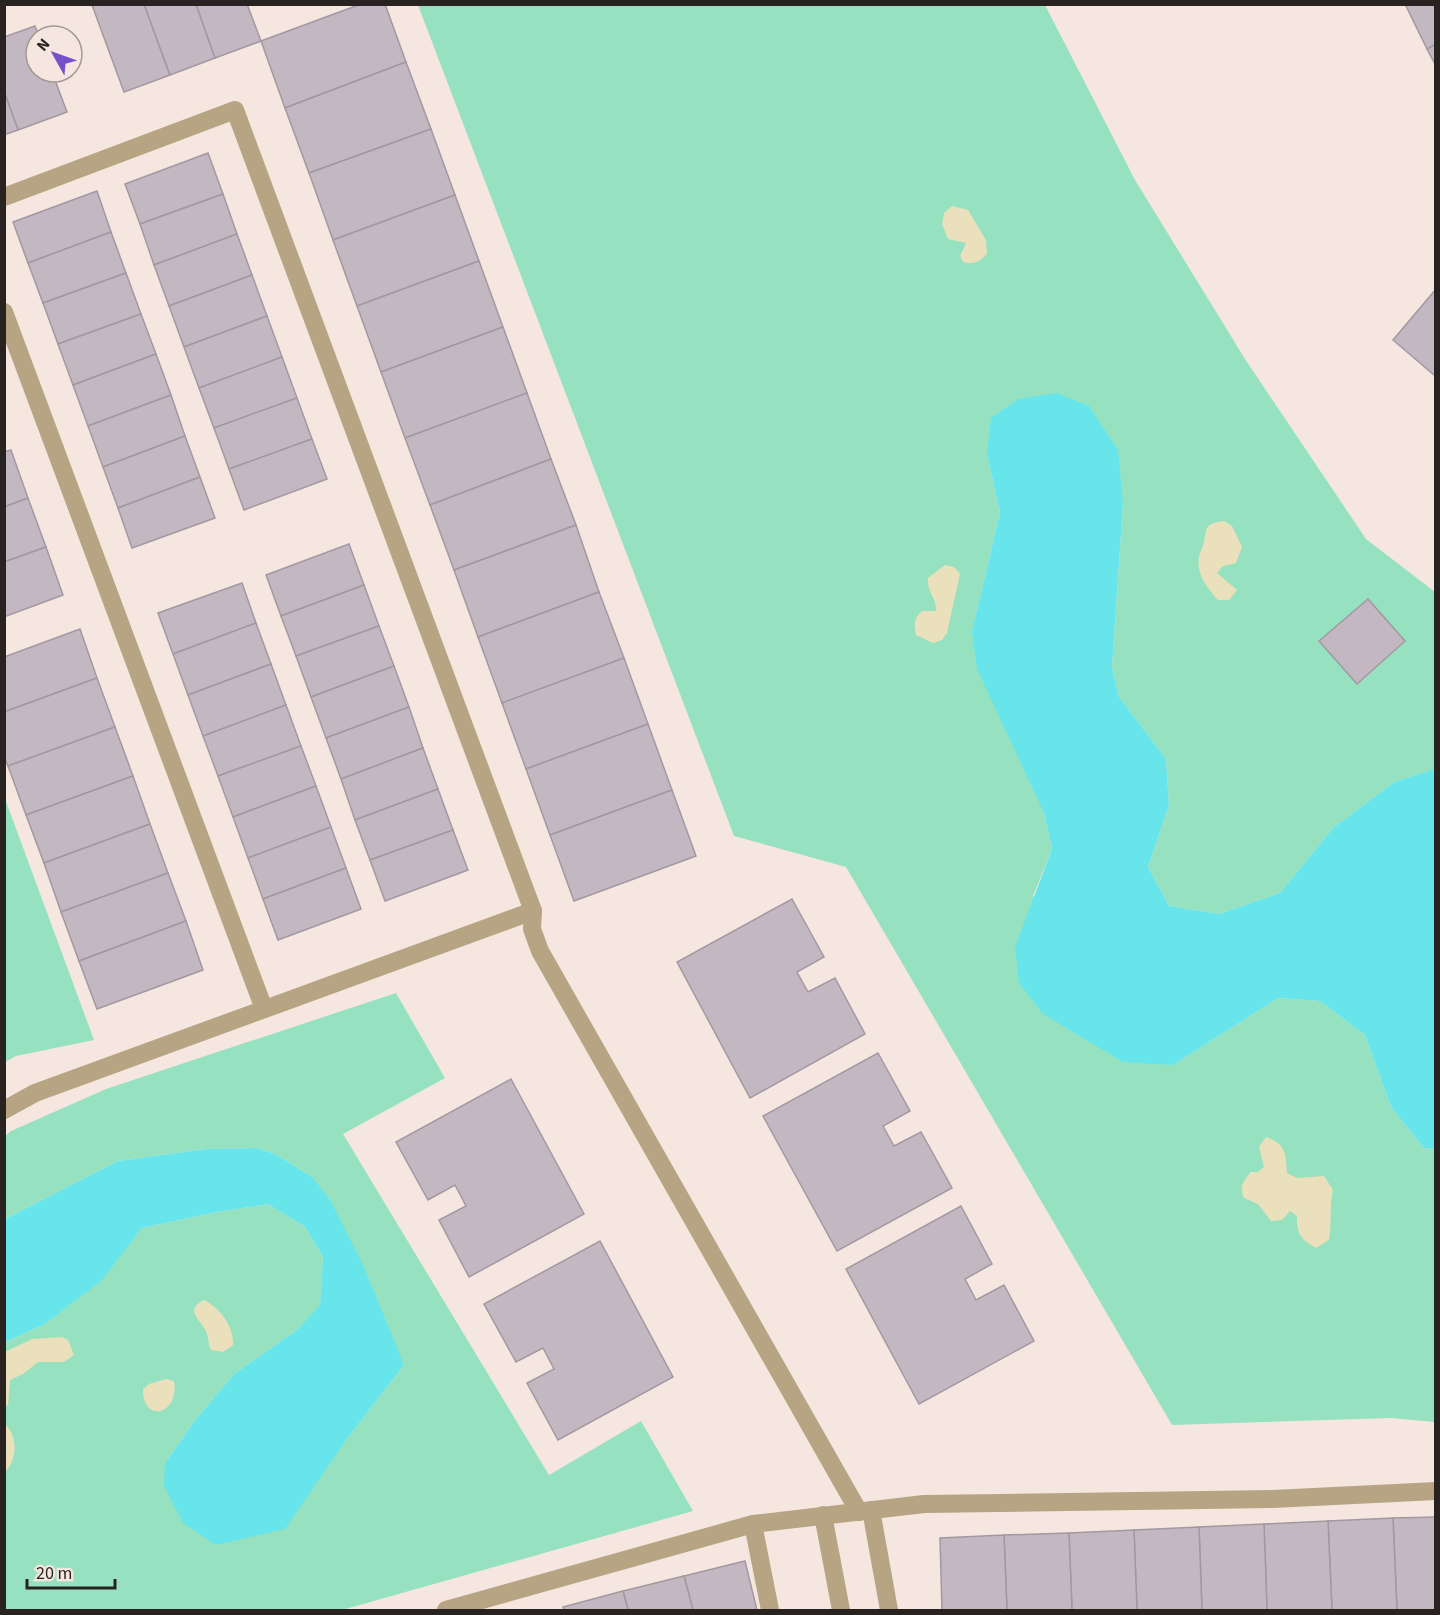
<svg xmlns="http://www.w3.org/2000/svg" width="1440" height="1615" viewBox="0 0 1440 1615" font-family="'Source Sans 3',sans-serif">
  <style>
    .green { fill: #96e2c0 }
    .sand { fill: #eae0bb }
    .water { fill: #67e5ea }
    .building { fill: #c3b8c2; stroke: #a398a2; stroke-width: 1.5 }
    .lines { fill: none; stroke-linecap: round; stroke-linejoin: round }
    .street { stroke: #b6a483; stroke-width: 18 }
  </style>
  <rect width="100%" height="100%" fill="#f5e7df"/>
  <g class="green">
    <polygon points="418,5 1045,5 1135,180 1245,359 1366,539 1435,592 1436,769 1394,782 1333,828 1280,893 1219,914 1169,906 1148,867 1169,805 1166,759 1119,697 1112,667 1123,504 987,454 1000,513 972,631 1044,813 1052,849 1033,896 1173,1065 1278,998 1320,1001 1365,1035 1391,1107 1424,1148 1435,1149 1435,1422 1391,1418 1172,1425 846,867 734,836"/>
    <polygon points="4,796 94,1040 16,1056 5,1062"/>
    <polygon points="396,993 445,1078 343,1134 549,1475 641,1421 693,1511 342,1610 5,1610 5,1342 45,1324 100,1281 142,1228 212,1213 268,1204 305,1227 323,1257 320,1306 298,1329 234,1374 193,1423 165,1463 346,1440 404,1365 312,1177 277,1155 257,1148 206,1149 118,1161 5,1219 5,1136 11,1131 106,1089"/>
  </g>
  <g class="sand">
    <path d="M952,206L968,210L986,240L987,254C979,262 974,265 963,262L960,256L966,243L948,239L942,224L944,213Z"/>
    <path d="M1224,521L1232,526L1242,547L1236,563L1223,566L1217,573L1237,590L1229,600H1218C1207,588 1196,574 1199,556C1200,552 1203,547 1204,542C1207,525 1206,524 1224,521Z"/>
    <path d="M945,565L954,567L960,574L947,633L942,640L933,643L916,635C914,624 913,619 922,611H936C937,597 927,594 928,578Z"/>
    <path d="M1266,1137C1286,1144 1286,1155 1287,1173L1297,1178L1324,1176L1333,1190C1329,1207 1332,1223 1329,1240L1316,1248C1301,1240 1296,1233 1297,1216L1290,1211L1282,1220L1271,1221L1258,1204L1244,1198C1239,1187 1243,1181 1251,1172H1258L1264,1167L1259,1147Z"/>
    <path d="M204,1300C220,1308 234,1326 233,1345L223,1352L211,1350C208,1344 209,1338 206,1331C200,1319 184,1310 204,1300Z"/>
    <polygon points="62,1337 68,1340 74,1355 64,1362 38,1362 23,1374 10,1380 8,1405 5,1406 5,1352 32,1339"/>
    <path d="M166,1379L174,1381C180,1415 142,1424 143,1389L149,1384Z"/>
    <path d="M4,1423C18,1435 18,1459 5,1472Z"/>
  </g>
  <g class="water">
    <polygon points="1057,393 1089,406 1118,450 1123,504 1112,667 1119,697 1166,759 1169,805 1148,867 1169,906 1219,914 1280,893 1333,828 1394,782 1435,769 1435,1149 1424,1148 1391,1107 1365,1035 1320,1001 1278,998 1173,1065 1123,1062 1043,1014 1019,983 1015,947 1052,849 1044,813 977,669 972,631 1000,513 987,454 991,418 1018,399"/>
    <polygon points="257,1148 277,1155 312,1177 330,1200 363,1265 404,1365 346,1440 285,1529 216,1545 183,1523 164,1486 165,1463 193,1423 234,1374 298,1329 320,1305 323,1257 305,1227 268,1204 212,1213 142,1228 101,1281 45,1324 5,1342 5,1219 118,1161 206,1149"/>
  </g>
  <g class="building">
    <polygon points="144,4 170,75 124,92 92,5"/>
    <polygon points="144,4 196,4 215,58 170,75"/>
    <polygon points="196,4 247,4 261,41 215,58"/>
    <polygon points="361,4 385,4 406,62 285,108 261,41"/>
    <polygon points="1405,4 1436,4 1436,44 1427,49"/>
    <polygon points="35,26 39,36 36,36 36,72 52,72 67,112 18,130 4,91 4,37"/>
    <polygon points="1436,44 1436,66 1427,49"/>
    <polygon points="406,62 431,129 309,173 285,108"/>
    <polygon points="4,91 18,130 4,135"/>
    <polygon points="431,129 455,195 333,240 309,173"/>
    <polygon points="208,153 223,194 140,224 125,184"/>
    <polygon points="97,191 111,232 28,263 13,222"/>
    <polygon points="223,194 237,234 154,265 140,224"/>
    <polygon points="455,195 479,261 357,306 333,240"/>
    <polygon points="111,232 126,273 43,303 28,263"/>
    <polygon points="237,234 252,275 169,306 154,265"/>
    <polygon points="479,261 503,327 381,372 357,306"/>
    <polygon points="126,273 141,314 58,344 43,303"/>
    <polygon points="252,275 267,316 184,347 169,306"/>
    <polygon points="1436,289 1436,373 1434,375 1393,340"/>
    <polygon points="141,314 156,354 73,385 58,344"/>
    <polygon points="267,316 282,357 199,388 184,347"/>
    <polygon points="503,327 527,393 405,438 381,372"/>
    <polygon points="156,354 171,395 88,426 73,385"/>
    <polygon points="282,357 297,398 214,428 199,388"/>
    <polygon points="527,393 551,459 430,505 405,438"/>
    <polygon points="171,395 185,436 103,467 88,426"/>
    <polygon points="297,398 312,439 229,469 214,428"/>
    <polygon points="185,436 200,477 118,508 103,467"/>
    <polygon points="312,439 327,479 244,510 229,469"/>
    <polygon points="11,450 28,498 4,507 4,452"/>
    <polygon points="551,459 576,525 454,570 430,505"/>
    <polygon points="200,477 215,518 132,548 118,508"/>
    <polygon points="28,498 46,547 4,562 4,507"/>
    <polygon points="576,525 599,592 478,637 454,570"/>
    <polygon points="349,544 364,585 281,616 266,575"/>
    <polygon points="46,547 63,595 4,617 4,562"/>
    <polygon points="242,583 256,623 173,654 158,613"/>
    <polygon points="364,585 379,626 296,656 281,616"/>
    <polygon points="599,592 624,658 502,703 478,637"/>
    <polygon points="1368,599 1405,641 1357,684 1319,641"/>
    <polygon points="256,623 271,664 188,695 173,654"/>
    <polygon points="379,626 394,666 311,697 296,656"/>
    <polygon points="80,629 97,678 4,712 4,657"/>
    <polygon points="624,658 648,724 526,769 502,703"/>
    <polygon points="271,664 286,705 203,736 188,695"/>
    <polygon points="394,666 409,707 326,738 311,697"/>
    <polygon points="97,678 115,727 8,766 4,757 4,712"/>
    <polygon points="286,705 301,746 218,776 203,736"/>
    <polygon points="409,707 423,748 341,779 326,738"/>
    <polygon points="648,724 672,790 550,835 526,769"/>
    <polygon points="115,727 133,776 26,815 8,766"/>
    <polygon points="301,746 316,786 233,817 218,776"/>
    <polygon points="423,748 438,789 355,820 341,779"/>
    <polygon points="133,776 150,824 44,863 26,815"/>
    <polygon points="316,786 331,827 248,858 233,817"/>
    <polygon points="438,789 453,830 370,860 355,820"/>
    <polygon points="672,790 696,856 574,901 550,835"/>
    <polygon points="150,824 168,873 61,912 44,863"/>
    <polygon points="331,827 346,868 263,899 248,858"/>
    <polygon points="453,830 468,870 385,901 370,860"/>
    <polygon points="346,868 361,909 278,940 263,899"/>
    <polygon points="168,873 186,921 79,961 61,912"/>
    <polygon points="792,899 824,957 797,972 808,992 835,978 865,1034 750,1098 677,962"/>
    <polygon points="186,921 203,970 97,1009 79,961"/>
    <polygon points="878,1053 910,1111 883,1126 894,1146 921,1132 952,1188 837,1251 763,1116"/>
    <polygon points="511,1079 584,1214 469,1277 439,1220 466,1206 455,1185 428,1200 396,1142"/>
    <polygon points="961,1206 992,1264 965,1279 976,1300 1004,1285 1034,1341 919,1404 846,1269"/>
    <polygon points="600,1241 673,1377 558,1440 527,1383 554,1369 543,1348 516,1362 484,1304"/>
    <polygon points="1436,1517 1436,1610 1397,1610 1393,1518"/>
    <polygon points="1393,1518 1397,1610 1332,1610 1328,1521"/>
    <polygon points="1328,1521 1332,1610 1267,1610 1264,1524"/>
    <polygon points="1264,1524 1267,1610 1202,1610 1199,1527"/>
    <polygon points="1199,1527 1202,1610 1137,1610 1134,1530"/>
    <polygon points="1134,1530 1137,1610 1072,1610 1069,1533"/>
    <polygon points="1069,1533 1072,1610 1007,1610 1004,1535"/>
    <polygon points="1004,1535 1007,1610 942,1610 940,1538"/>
    <polygon points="745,1561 757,1610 693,1610 684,1576"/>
    <polygon points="684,1576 693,1610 628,1610 623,1591"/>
    <polygon points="623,1591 628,1610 564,1610 563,1607"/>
  </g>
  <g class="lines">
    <g class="street">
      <polyline points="4,197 235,110 533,911 532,929 540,951 859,1512"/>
      <polyline points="4,312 264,1009"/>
      <polyline points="4,1110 35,1093 533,911"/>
      <polyline points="871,1510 889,1610"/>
      <polyline points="823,1515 841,1610"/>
      <polyline points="753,1524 770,1610"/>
      <polyline points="446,1610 753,1524 924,1504 1273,1499 1436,1491"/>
    </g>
  </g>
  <rect width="1440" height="1615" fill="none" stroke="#282320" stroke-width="12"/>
  <g transform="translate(54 54) rotate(310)"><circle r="28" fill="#f5e7df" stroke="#a39993" stroke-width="1.5"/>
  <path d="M0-4.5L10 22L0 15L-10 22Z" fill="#7650c9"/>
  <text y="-9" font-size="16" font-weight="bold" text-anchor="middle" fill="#282320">N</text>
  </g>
  <path d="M27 1579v9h88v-9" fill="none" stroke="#282320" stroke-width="3"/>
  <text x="36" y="1579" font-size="18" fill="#282320" stroke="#f5e7df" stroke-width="4.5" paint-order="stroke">20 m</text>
</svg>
